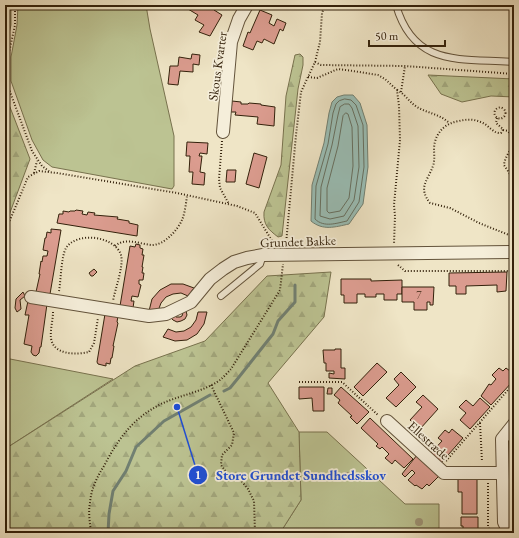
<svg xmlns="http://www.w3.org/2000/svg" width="519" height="538" viewBox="0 0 519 538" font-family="'EB Garamond',serif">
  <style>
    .grass { fill: #bcc392; stroke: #78724e }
    .forest { fill: url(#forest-firs); stroke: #78724e }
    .water { fill: #9abfb7; stroke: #718072 }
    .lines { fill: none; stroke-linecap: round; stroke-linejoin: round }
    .shore { stroke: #667061; stroke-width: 1 }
    .stream { stroke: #718072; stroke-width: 3 }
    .building { fill: #db9c8f; stroke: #33210b }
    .service-casing { stroke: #62523a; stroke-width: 8 }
    .minor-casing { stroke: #62523a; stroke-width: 14 }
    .path { stroke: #33210b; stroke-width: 2; stroke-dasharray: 1 2; stroke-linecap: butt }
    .service { stroke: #f5eeda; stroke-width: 6 }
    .minor { stroke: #f5eeda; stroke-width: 12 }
    .tree { fill: #9e9476 }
    .labels { text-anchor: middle; stroke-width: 3.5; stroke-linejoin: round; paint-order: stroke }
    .number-label { font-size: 11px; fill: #5d402c }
    .street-label { font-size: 13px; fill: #33210b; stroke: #f5eeda }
    .leader { fill: none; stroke: #1d4ed8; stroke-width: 1.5 }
    .callout-dot { fill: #1d4ed8; stroke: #f5eeda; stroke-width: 1.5 }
    .mark-label { font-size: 12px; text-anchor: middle; font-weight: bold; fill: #fff }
    .callout-label { font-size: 14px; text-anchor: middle; font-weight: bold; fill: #1d4ed8; stroke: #f5eeda; stroke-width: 3.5; stroke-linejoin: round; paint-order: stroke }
  </style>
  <defs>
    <pattern id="forest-firs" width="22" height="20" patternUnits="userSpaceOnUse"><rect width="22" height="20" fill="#bcc392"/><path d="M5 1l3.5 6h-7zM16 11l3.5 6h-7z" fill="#a2a77d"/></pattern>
  </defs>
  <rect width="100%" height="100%" fill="#efe5c6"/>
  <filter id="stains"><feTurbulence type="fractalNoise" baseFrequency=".005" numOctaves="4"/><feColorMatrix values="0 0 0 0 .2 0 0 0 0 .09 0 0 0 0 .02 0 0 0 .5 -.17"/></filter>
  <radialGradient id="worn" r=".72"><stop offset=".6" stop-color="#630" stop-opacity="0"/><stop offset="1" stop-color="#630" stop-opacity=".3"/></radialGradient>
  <g class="grass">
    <polygon points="18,5 146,5 150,29 174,136 174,186 172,189 52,167 43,160 32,140 11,81 11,57 17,25"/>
    <polygon points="5,358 113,379 5,449"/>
    <polygon points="299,432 327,432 405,504 439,504 439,531 435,533 280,533 301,500"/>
  </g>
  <g class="forest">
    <polygon points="5,5 11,5 11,25 5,51"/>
    <path d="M300,54L303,57V65L298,89L282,236L278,237C269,230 263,225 264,212L281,165L286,96L295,55Z"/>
    <polygon points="428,75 514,79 514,97 491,96 462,102 441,94"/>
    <polygon points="5,91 8,102 30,159 5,226"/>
    <polygon points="331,272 324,317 268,383 299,432 301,500 280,533 5,533 5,449 135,366 205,341 267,276"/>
  </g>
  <path class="water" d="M344,95H353L360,103L367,125L368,167L363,204L349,224C335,227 323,231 311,221L312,185L324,143L329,113L332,102L337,97Z"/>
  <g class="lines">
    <g class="shore">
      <path d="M345,99L351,100L356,105L363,125L364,167L359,202L347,221C337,223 324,228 315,219L316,186L328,144L333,113L336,104L339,101Z"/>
      <polygon points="345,104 349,104 352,108 358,126 359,167 354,200 344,216 330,219 320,216 321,187 332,145 338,115 340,107"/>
      <polygon points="346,113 348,114 352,127 353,166 349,198 340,211 329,213 327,211 327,188 338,146 343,116"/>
    </g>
    <g class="stream">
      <polyline points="224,391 230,388 239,377 273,334 278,321 295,302 295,285"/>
      <polyline points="108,533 109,514 113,491 126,471 136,447 164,421 210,395"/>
    </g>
  </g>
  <g class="building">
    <polygon points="190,5 210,5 215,8 214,10 222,15 210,36 199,32 204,25 195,20 198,15 188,9"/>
    <polygon points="260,10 272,15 269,23 274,26 277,19 286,23 283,31 280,29 274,44 264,39 262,43 257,41 253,50 243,46 248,32 250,33"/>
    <polygon points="192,54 200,55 199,65 193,64 193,72 180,71 178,85 168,84 170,66 178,66 179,57 191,59"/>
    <polygon points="232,101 241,102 241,104 248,104 249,103 261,104 261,105 275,107 274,126 257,124 258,117 235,115 236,112 231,112"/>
    <polygon points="187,142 208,143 207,154 200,153 199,156 202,156 200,172 205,173 204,185 192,184 193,172 189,172 190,156 186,156"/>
    <polygon points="254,153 267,157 259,188 246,184"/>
    <polygon points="227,170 236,170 235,182 226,182"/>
    <polygon points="76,210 83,211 82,214 87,215 88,212 95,213 94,215 118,217 117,219 129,221 129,223 138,225 137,236 57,223 59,214 63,214 63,211 69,212 70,211 75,211"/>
    <polygon points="51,229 61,230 50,294 36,292 40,274 39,274 41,261 42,262 43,256 47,256 48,251 43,250 45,238 46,238 47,232 51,233"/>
    <polygon points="136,244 140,245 140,248 143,249 142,255 144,255 142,267 143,267 142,273 144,273 143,280 139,280 139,284 141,285 138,297 132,296 131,301 134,301 133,308 120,306 130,246 135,247"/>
    <polygon points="94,269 97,272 93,276 91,276 89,273"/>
    <polygon points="507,272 506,291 497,292 497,285 466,286 466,294 456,294 456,286 449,286 449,273"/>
    <polygon points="341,279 371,279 371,281 402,280 402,294 397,294 397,300 384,300 384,294 376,294 376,297 365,297 365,294 357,294 357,303 344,303 344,295 341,295"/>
    <polygon points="171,284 183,284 194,288 188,296 181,293 173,294 166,297 161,303 158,311 149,311 152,299 160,290"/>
    <polygon points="402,287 434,287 433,305 430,305 430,302 427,302 427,310 414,310 414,302 402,302"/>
    <polygon points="23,292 25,296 20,300 21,309 17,312 15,308 16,299"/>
    <polygon points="28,301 47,304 41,347 40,347 39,353 36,356 33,355 31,352 32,346 24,344 29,315 25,315"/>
    <polygon points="186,311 187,315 185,319 181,321 177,322 173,320 170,317 175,315 176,317 180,317 182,316 183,312"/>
    <polygon points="198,312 207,312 204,324 197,334 187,340 175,341 163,337 168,329 176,332 184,331 191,327 196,320"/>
    <polygon points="105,314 118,316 117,322 118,323 113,346 114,346 112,358 111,358 110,364 106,363 106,366 98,364 97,362"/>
    <polygon points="335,349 341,349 341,368 345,368 345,379 329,378 329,373 334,374 334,371 326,371 326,363 324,363 323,350 335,350"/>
    <polygon points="514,360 514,370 509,365"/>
    <polygon points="377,363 387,372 363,396 354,387"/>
    <polygon points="499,368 503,371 506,368 514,374 514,380 491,405 481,396 489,384 491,385 496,379 492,375"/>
    <polygon points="401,372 416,387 396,407 386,398 399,385 394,379"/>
    <polygon points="299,387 324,387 324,411 313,411 312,398 299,399"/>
    <polygon points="341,387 369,412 357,424 350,417 352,416 338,403 340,400 334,395"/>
    <polygon points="328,388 332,388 332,394 327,394"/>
    <polygon points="423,395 438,409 420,429 410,420 422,407 416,402"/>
    <polygon points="480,398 490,407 470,429 460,420 466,413 459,407 466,400 473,406"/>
    <polygon points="370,418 413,459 404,468 395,460 392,464 385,458 389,454 382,447 380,449 376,446 378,444 361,428"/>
    <polygon points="452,429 463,438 441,463 430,454 442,441 438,438 445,430 449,433"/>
    <polygon points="417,455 439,476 429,486 427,484 422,489 416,485 415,486 408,480 415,473 412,470 405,477 402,474"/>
    <polygon points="477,478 477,514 462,514 462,492 458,492 458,479"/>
    <polygon points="461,517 478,517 478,533 463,533 463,526 461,526"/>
  </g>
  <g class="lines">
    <g class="service-casing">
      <g id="service">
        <path d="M396,5C414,68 461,58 514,62"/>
        <polyline points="221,296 260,264 263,255"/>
      </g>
    </g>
    <g class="minor-casing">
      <g id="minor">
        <polyline points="223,132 231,42 239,19 247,5"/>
        <polyline points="31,297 149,316 166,314 191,302 210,279 223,269 234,262 247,258 263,255 514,252"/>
        <polyline points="387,421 444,473 502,473"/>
        <polyline points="509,533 504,522 502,439 514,424"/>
      </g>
    </g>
    <g class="path">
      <polyline points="15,5 15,25 7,62 7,76 9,89 32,151 42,166 50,172"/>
      <polyline points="315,62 321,65 405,66 514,74"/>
      <polyline points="308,77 317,78 338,69 353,71 378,75 385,79 397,90 399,106 400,140 394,205 395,216 394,244"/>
      <path d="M397,90C405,94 409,102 417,107C427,113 439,114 448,122"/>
      <polyline points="401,92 405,66"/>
      <polyline points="5,94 10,91"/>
      <circle cx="500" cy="113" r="5.5"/>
      <path d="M497,118L496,123L503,129L501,133C494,134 489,126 483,123C475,119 467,119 459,121C445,123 435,133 434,148C434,154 435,160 433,166C427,182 418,187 430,203L450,208L479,223L514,237"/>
      <path d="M503,130L508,131C519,145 505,153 504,165L514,180"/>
      <polyline points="222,141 219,179 220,188 229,204"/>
      <polyline points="34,173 37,161"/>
      <polyline points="5,232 28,177 39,171 57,173 177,193 237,206 255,213 274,244"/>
      <polyline points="286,244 296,135 301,92 315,62 320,42 322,13 325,5"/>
      <path d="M115,246C126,237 139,244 152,245C164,245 177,231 182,220C185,213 186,203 187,196"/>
      <polyline points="398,265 405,271 514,271"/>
      <path d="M59,291C61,280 61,257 66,248C77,231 115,236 121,255C124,266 115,289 113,301"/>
      <path d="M53,312C53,320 50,330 51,338C53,355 76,355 89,352L94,343L98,318"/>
      <polyline points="299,382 342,382 378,415"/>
      <polyline points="211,385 234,433 232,445 222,455 221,465 227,473 239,478 248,489 254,501 255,533"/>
      <polyline points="480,423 482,462"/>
      <polyline points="446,461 514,383"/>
      <polyline points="488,483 488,527 491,533"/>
      <path d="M91,533C90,523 88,512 90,503C91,489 97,477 104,466C118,439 133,418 161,404C180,395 203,392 220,380C224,377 228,372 231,369L280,290L283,264"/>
    </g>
    <use href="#service" class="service"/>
    <use href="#minor" class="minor"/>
  </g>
  <g class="tree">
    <circle cx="347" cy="476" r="4"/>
    <circle cx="419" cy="522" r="4"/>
  </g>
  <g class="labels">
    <g class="number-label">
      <text x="419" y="299">7</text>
    </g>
    <g class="street-label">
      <text transform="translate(217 66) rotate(-82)" y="5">Skous Kvarter</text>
      <text transform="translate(298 241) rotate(-2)" y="5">Grundet Bakke</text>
      <text transform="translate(429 440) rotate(42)" y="5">Ellestræde</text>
    </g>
  </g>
  <path class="leader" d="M177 407L198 475"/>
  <g class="callout-dot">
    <circle cx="177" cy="407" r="4"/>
    <circle cx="198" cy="475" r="10"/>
  </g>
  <g class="mark-label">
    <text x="198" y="479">1</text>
  </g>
  <g class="callout-label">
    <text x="301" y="480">Store Grundet Sundhedsskov</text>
  </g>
  <rect width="519" height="538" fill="none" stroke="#efe5c6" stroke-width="20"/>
  <rect x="6" y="6" width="507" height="526" fill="none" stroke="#33210b" stroke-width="2"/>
  <rect x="10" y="10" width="499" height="518" fill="none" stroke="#33210b"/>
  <path d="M369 40v6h76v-6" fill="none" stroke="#33210b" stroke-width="2"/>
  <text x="375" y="40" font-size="12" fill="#33210b" stroke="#f5eeda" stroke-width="3" paint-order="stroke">50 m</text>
  <rect width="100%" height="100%" filter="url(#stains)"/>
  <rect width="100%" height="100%" fill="url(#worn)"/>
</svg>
